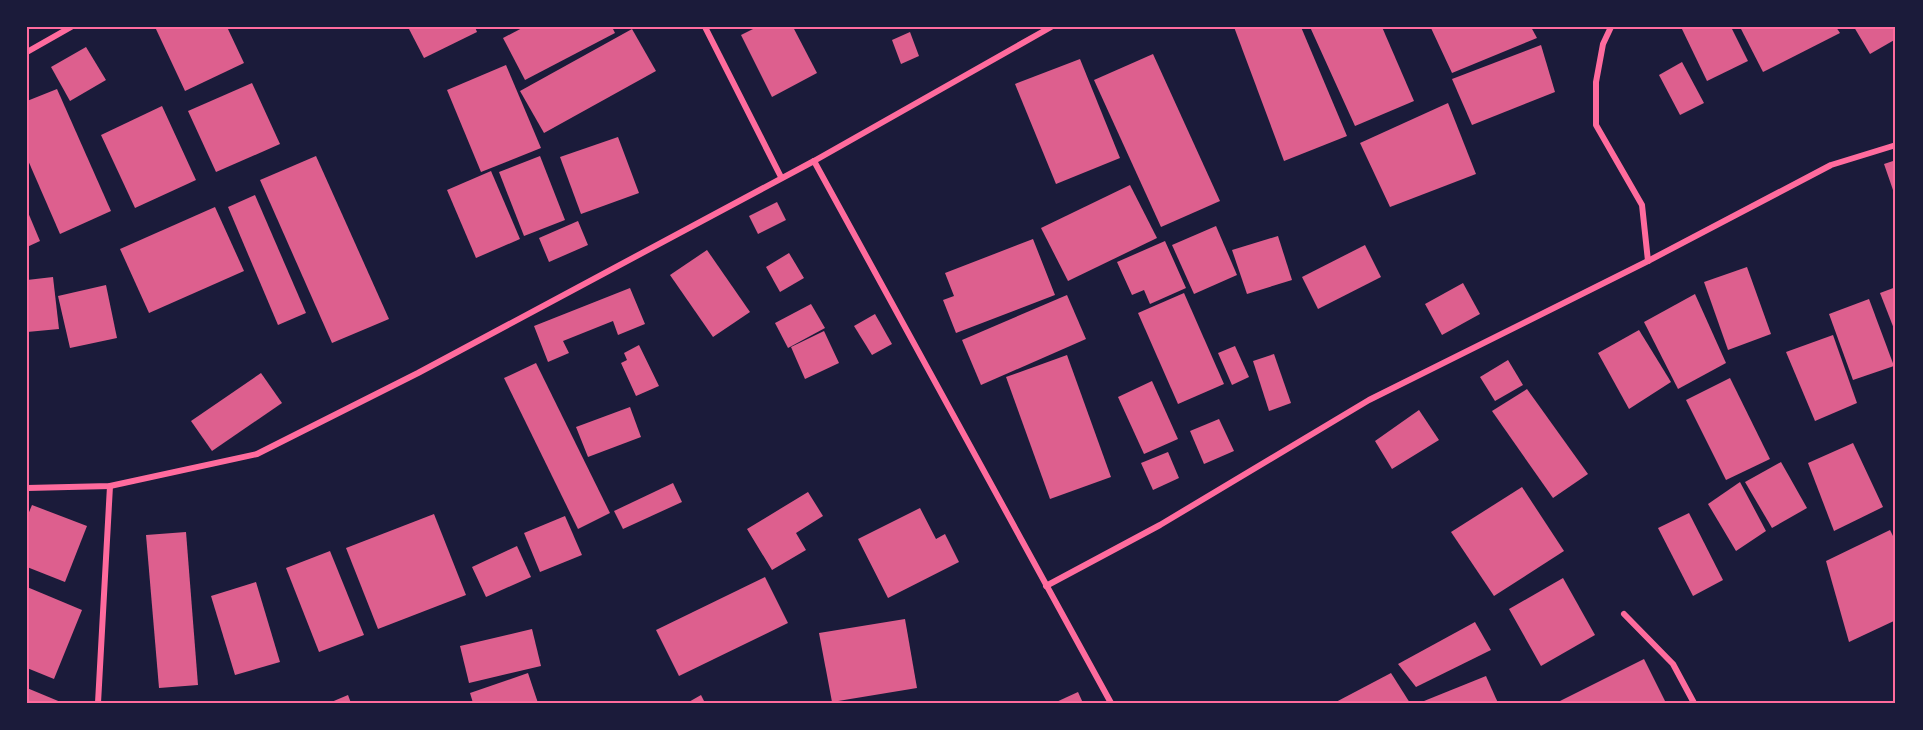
<svg xmlns="http://www.w3.org/2000/svg" width="1923" height="730" viewBox="0 0 1923 730" font-family="Montserrat,sans-serif">
  <style>
    .building { fill: #dd5f8e }
    .lines { fill: none; stroke-linecap: round; stroke-linejoin: round }
    .minor { stroke: #ff6b9d; stroke-width: 6 }
    .neatline { fill: none; stroke: #ff6b9d; stroke-width: 2 }
  </style>
  <rect width="100%" height="100%" fill="#1b1b3a"/>
  <g class="building">
    <polygon points="155,27 227,27 244,63 185,91"/>
    <polygon points="413,27 475,27 477,32 424,58 409,29"/>
    <polygon points="524,27 612,27 615,33 525,80 503,38"/>
    <polygon points="757,27 793,27 817,73 772,97 741,35"/>
    <polygon points="1234,27 1301,27 1347,136 1284,161"/>
    <polygon points="1310,27 1382,27 1414,101 1355,126"/>
    <polygon points="1433,27 1531,27 1537,38 1452,73 1431,28"/>
    <polygon points="1681,27 1731,27 1748,61 1707,81"/>
    <polygon points="1740,27 1836,27 1840,33 1763,72"/>
    <polygon points="1854,27 1896,27 1896,39 1870,54"/>
    <polygon points="632,29 656,71 544,133 520,91"/>
    <polygon points="910,32 919,56 901,64 892,40"/>
    <polygon points="1541,45 1555,92 1472,125 1452,79"/>
    <polygon points="86,47 106,80 70,101 51,67"/>
    <polygon points="1153,54 1220,201 1161,227 1094,80"/>
    <polygon points="1080,59 1120,158 1056,184 1015,84"/>
    <polygon points="1682,62 1704,103 1680,115 1659,75"/>
    <polygon points="506,65 541,148 481,172 447,90"/>
    <polygon points="252,83 280,144 216,172 188,111"/>
    <polygon points="57,89 111,211 60,234 27,158 27,101"/>
    <polygon points="1448,103 1476,174 1390,207 1360,143"/>
    <polygon points="162,106 196,180 135,208 101,135"/>
    <polygon points="618,137 639,193 581,214 560,157"/>
    <polygon points="316,156 389,319 332,343 260,180"/>
    <polygon points="540,156 565,220 524,236 499,172"/>
    <polygon points="1896,160 1896,189 1893,190 1884,164"/>
    <polygon points="491,171 520,239 476,258 447,190"/>
    <polygon points="1130,185 1157,238 1068,281 1041,228"/>
    <polygon points="255,195 306,313 278,325 228,207"/>
    <polygon points="777,202 786,220 758,234 749,216"/>
    <polygon points="215,207 244,271 149,313 120,249"/>
    <polygon points="27,210 40,241 27,247"/>
    <polygon points="578,221 588,245 549,262 539,238"/>
    <polygon points="1216,226 1237,275 1194,294 1172,245"/>
    <polygon points="1278,236 1292,280 1247,294 1232,250"/>
    <polygon points="1033,239 1055,295 956,333 943,300 954,296 945,273"/>
    <polygon points="1165,241 1186,288 1150,304 1144,290 1132,295 1117,262"/>
    <polygon points="1365,245 1381,277 1318,309 1302,277"/>
    <polygon points="707,250 750,312 713,337 670,275"/>
    <polygon points="789,253 804,278 780,292 766,267"/>
    <polygon points="1747,267 1771,334 1728,350 1704,282"/>
    <polygon points="53,277 59,329 27,332 27,280"/>
    <polygon points="1463,283 1480,314 1442,335 1425,304"/>
    <polygon points="106,285 117,338 70,348 58,296"/>
    <polygon points="1896,287 1896,334 1880,293"/>
    <polygon points="630,288 645,324 618,335 613,321 563,341 569,353 548,362 534,326"/>
    <polygon points="1184,293 1224,384 1178,404 1138,313"/>
    <polygon points="1695,294 1726,363 1678,389 1644,322"/>
    <polygon points="1067,295 1086,339 981,385 962,340"/>
    <polygon points="1869,299 1894,366 1853,380 1829,314"/>
    <polygon points="811,304 825,328 788,348 775,323"/>
    <polygon points="875,314 892,344 872,355 854,326"/>
    <polygon points="1639,330 1671,382 1629,409 1598,353"/>
    <polygon points="824,331 839,363 805,379 791,347"/>
    <polygon points="1833,335 1857,403 1815,421 1786,352"/>
    <polygon points="639,345 659,386 636,396 621,363 627,360 624,353"/>
    <polygon points="1235,346 1249,377 1232,385 1218,353"/>
    <polygon points="1274,354 1291,403 1269,411 1253,361"/>
    <polygon points="1067,355 1111,477 1050,499 1006,377"/>
    <polygon points="1508,360 1523,385 1495,401 1480,377"/>
    <polygon points="536,363 610,513 578,529 504,378"/>
    <polygon points="261,373 282,403 212,451 191,421"/>
    <polygon points="1730,378 1770,459 1726,480 1686,400"/>
    <polygon points="1152,381 1178,439 1144,454 1118,397"/>
    <polygon points="1527,389 1588,474 1553,498 1492,411"/>
    <polygon points="630,407 641,437 588,457 576,427"/>
    <polygon points="1419,410 1439,440 1392,469 1375,441"/>
    <polygon points="1219,419 1234,451 1204,464 1190,431"/>
    <polygon points="1853,443 1883,507 1834,531 1808,463"/>
    <polygon points="1168,452 1179,478 1153,490 1141,463"/>
    <polygon points="1781,462 1807,508 1772,528 1745,482"/>
    <polygon points="1740,482 1766,531 1736,551 1708,504"/>
    <polygon points="673,483 682,502 623,529 614,511"/>
    <polygon points="1522,487 1564,551 1494,596 1451,532"/>
    <polygon points="808,492 823,516 796,533 806,550 772,570 747,529"/>
    <polygon points="32,505 87,526 65,582 27,567 27,517"/>
    <polygon points="920,508 936,539 945,534 959,562 888,598 858,539"/>
    <polygon points="1689,513 1723,580 1693,596 1658,528"/>
    <polygon points="434,514 466,595 378,629 346,548"/>
    <polygon points="565,516 582,555 540,572 524,533"/>
    <polygon points="1890,530 1896,542 1896,620 1849,642 1826,561"/>
    <polygon points="186,532 198,685 159,688 146,535"/>
    <polygon points="517,546 531,577 486,597 472,567"/>
    <polygon points="330,551 364,635 319,652 286,568"/>
    <polygon points="765,577 788,623 679,676 656,630"/>
    <polygon points="1563,578 1595,635 1541,666 1509,609"/>
    <polygon points="256,582 280,662 235,675 211,596"/>
    <polygon points="27,587 82,610 54,679 27,668"/>
    <polygon points="905,619 917,688 832,702 819,633"/>
    <polygon points="1475,622 1491,650 1416,687 1398,664"/>
    <polygon points="532,629 541,666 469,683 460,646"/>
    <polygon points="1644,659 1666,703 1556,703"/>
    <polygon points="528,673 538,703 473,703 470,693"/>
    <polygon points="1391,673 1410,703 1334,703"/>
    <polygon points="1486,676 1498,703 1425,703 1424,701"/>
    <polygon points="27,688 63,703 27,703"/>
    <polygon points="1078,692 1083,703 1054,703"/>
    <polygon points="348,695 351,703 329,703"/>
    <polygon points="701,695 705,703 687,703"/>
  </g>
  <g class="lines">
    <g class="minor">
      <polyline points="705,27 781,177"/>
      <polyline points="1611,27 1603,44 1596,82 1596,125 1642,205 1648,261"/>
      <polyline points="27,52 71,27"/>
      <polyline points="814,161 1111,703"/>
      <polyline points="27,488 110,486 257,454 418,373 814,161 1051,27"/>
      <polyline points="1046,586 1160,525 1369,400 1648,261 1831,165 1896,145"/>
      <polyline points="1624,614 1673,664 1694,703"/>
      <polyline points="98,703 110,486"/>
    </g>
  </g>
  <rect width="1923" height="730" fill="none" stroke="#1b1b3a" stroke-width="57"/>
  <rect x="28" y="28" width="1866" height="674" class="neatline"/>
</svg>
